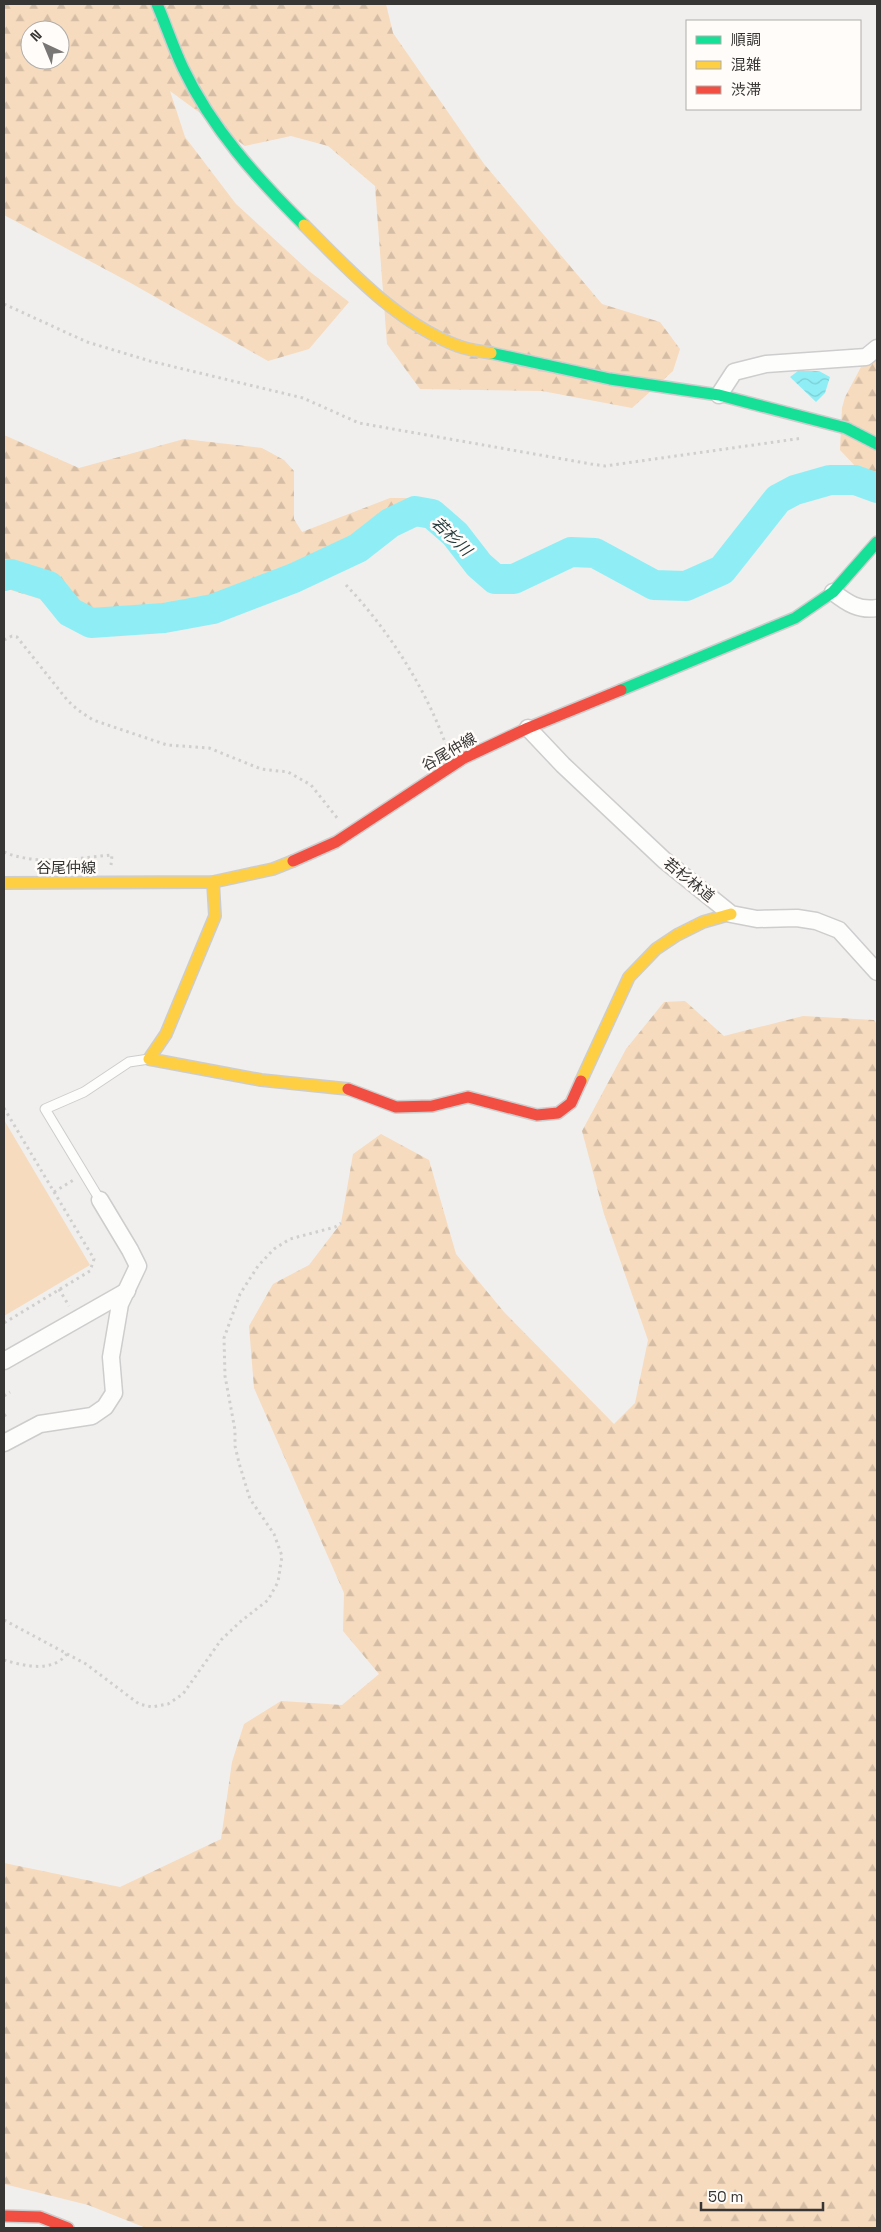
<svg xmlns="http://www.w3.org/2000/svg" width="881" height="2232" viewBox="0 0 881 2232" font-family="'Space Grotesk','Noto Sans JP',sans-serif">
  <style>
    .green { fill: #f6dbbe }
    .forest { fill: url(#forest-firs); fill-rule: evenodd }
    .water { fill: url(#water-waves) }
    .lines { fill: none; stroke-linecap: round; stroke-linejoin: round }
    .river { stroke: #8feef5; stroke-width: 30 }
    .lane-casing { stroke: #cecdcd; stroke-width: 11 }
    .street-casing { stroke: #cecdcd; stroke-width: 19 }
    .fast-casing { stroke: #cecdcd; stroke-width: 14 }
    .slow-casing { stroke: #cecdcd; stroke-width: 14 }
    .jam-casing { stroke: #cecdcd; stroke-width: 14 }
    .path { stroke: #cfcfce; stroke-width: 3; stroke-dasharray: 2.5 4; stroke-linecap: butt }
    .lane { stroke: #fdfdfc; stroke-width: 9 }
    .street { stroke: #fdfdfc; stroke-width: 16 }
    .fast { stroke: #16e098; stroke-width: 11 }
    .slow { stroke: #ffcf43; stroke-width: 11 }
    .jam { stroke: #f24e42; stroke-width: 11 }
    .labels { text-anchor: middle; stroke-width: 5; stroke-linejoin: round; paint-order: stroke }
    .street-label { font-size: 15px; fill: #373635; stroke: #fffcf9 }
    .water-label { font-size: 16px; font-style: italic; fill: #233b3d; stroke: #fffcf9 }
  </style>
  <defs>
    <pattern id="forest-firs" width="22" height="20" patternUnits="userSpaceOnUse" patternTransform="scale(1.25)"><rect width="22" height="20" fill="#f6dbbe"/><path d="M5 1l3.5 6h-7zM16 11l3.5 6h-7z" fill="#d4bda4"/></pattern>
    <pattern id="water-waves" width="16" height="10" patternUnits="userSpaceOnUse" patternTransform="scale(1.25)"><rect width="16" height="10" fill="#8feef5"/><path d="M0 5q4-4 8 0t8 0" fill="none" stroke="#7ccdd3"/></pattern>
  </defs>
  <rect width="100%" height="100%" fill="#f0efed"/>
  <polygon class="green" points="4,1120 90,1265 4,1316"/>
  <g class="forest">
    <path d="M4,4H386L393,33L484,164L602,304L660,322L680,349L673,371L632,408L542,391L420,389L387,344L375,186L328,146L291,136L245,146L170,91L185,137L236,204L309,271L349,302L309,349L268,361L129,282L4,215ZM30,30H60V60H30Z"/>
    <polygon points="877,356 877,475 858,469 840,450 842,408 845,397 861,367"/>
    <polygon points="4,435 79,468 184,439 262,448 284,460 294,471 294,519 302,532 390,498 410,498 378,547 220,617 62,622 40,599 4,588"/>
    <polygon points="685,1001 724,1036 803,1016 874,1020 877,1025 877,2228 146,2228 88,2205 4,2184 4,1863 120,1887 221,1839 232,1762 244,1724 281,1701 342,1705 379,1674 343,1631 344,1593 254,1388 249,1326 273,1284 309,1265 341,1223 353,1154 381,1134 429,1160 456,1254 504,1312 614,1424 635,1403 648,1340 604,1214 582,1131 626,1049 664,1002"/>
  </g>
  <polygon class="water" points="798,371 819,371 830,377 825,393 816,402 790,377"/>
  <g class="lines">
    <polyline class="river" points="4,576 11,574 49,586 70,612 91,623 164,618 213,609 294,578 358,548 390,523 415,511 432,514 455,534 479,565 495,579 514,579 571,552 595,553 654,585 686,586 722,570 778,499 795,490 830,480 855,480 877,488"/>
    <g class="lane-casing">
      <polyline id="lane" points="100,1200 45,1109 84,1092 129,1062 149,1059"/>
    </g>
    <g class="street-casing">
      <g id="street">
        <polyline points="719,395 734,372 766,364 866,357 877,348"/>
        <path d="M833,592C847,603 859,611 877,608"/>
        <polyline points="528,728 563,765 664,860 731,914 757,919 797,918 816,921 839,930 877,972"/>
        <polyline points="4,1361 127,1291"/>
        <polyline points="4,1443 40,1424 92,1416 105,1407 114,1393 111,1357 120,1304 138,1266 130,1250 100,1200"/>
      </g>
    </g>
    <g class="fast-casing">
      <g id="fast">
        <path d="M157,4C166,25 173,47 183,68C212,129 257,178 304,225"/>
        <polyline points="491,353 610,379 719,395 846,428 877,444"/>
        <polyline points="621,690 795,618 833,592 877,542"/>
      </g>
    </g>
    <g class="slow-casing">
      <g id="slow">
        <path d="M304,225C349,270 397,323 458,346C468,350 480,351 491,353"/>
        <polyline points="213,882 215,916 166,1034 149,1059 261,1080 348,1089"/>
        <polyline points="4,883 213,882 273,869 293,861"/>
        <polyline points="581,1081 629,977 656,949 677,935 703,922 731,914"/>
      </g>
    </g>
    <g class="jam-casing">
      <g id="jam">
        <polyline points="293,861 336,842 464,758 528,728 621,690"/>
        <polyline points="348,1089 396,1107 432,1106 468,1097 537,1115 558,1113 571,1103 581,1081"/>
        <polyline points="4,2216 40,2217 68,2228"/>
      </g>
    </g>
    <g class="path">
      <polyline points="4,304 87,342 150,361 303,398 359,423 591,464 605,466 803,438"/>
      <path d="M346,585C388,629 427,690 447,748"/>
      <polyline points="4,640 12,636 17,637 68,701 78,710 93,720 167,745 209,748 261,769 288,772 311,785 338,819"/>
      <path d="M4,852C37,866 76,858 112,855L111,865"/>
      <polyline points="4,1108 94,1259 90,1271 4,1323"/>
      <polyline points="54,1192 75,1179"/>
      <polyline points="59,1289 69,1306"/>
      <polyline points="4,1396 10,1392"/>
      <polyline points="4,1416 7,1414"/>
      <polyline points="4,1620 86,1664 139,1704 152,1707 168,1704 183,1694 221,1640 240,1622 268,1600 278,1582 282,1556 274,1534 250,1499 239,1463 235,1446 235,1430 225,1376 224,1338 240,1294 258,1266 274,1249 290,1239 335,1227 341,1223"/>
      <path d="M4,1660C24,1666 52,1673 67,1654"/>
    </g>
    <use href="#lane" class="lane"/>
    <use href="#street" class="street"/>
    <use href="#fast" class="fast"/>
    <use href="#slow" class="slow"/>
    <use href="#jam" class="jam"/>
  </g>
  <g class="labels">
    <g class="street-label">
      <text transform="translate(449 752) rotate(-30)" y="5">谷尾仲線</text>
      <text x="66" y="873">谷尾仲線</text>
      <text transform="translate(689 880) rotate(39)" y="5">若杉林道</text>
    </g>
    <g class="water-label">
      <text transform="translate(452 536) rotate(44)" y="6">若杉川</text>
    </g>
  </g>
  <rect width="881" height="2232" fill="none" stroke="#373635" stroke-width="10"/>
  <rect x="686" y="20" width="175" height="90" fill="#fffcf9" stroke="#afadab"/>
  <rect x="696" y="36" width="25" height="8" fill="#16e098" stroke="#afadab"/>
  <text x="731" y="45" font-size="15" fill="#373635">順調</text>
  <rect x="696" y="61" width="25" height="8" fill="#ffcf43" stroke="#afadab"/>
  <text x="731" y="70" font-size="15" fill="#373635">混雑</text>
  <rect x="696" y="86" width="25" height="8" fill="#f24e42" stroke="#afadab"/>
  <text x="731" y="95" font-size="15" fill="#373635">渋滞</text>
  <g transform="translate(45 45) rotate(316)"><circle r="24" fill="#fffcf9" stroke="#afadab"/>
  <path d="M0-4L9 19L0 12L-9 19Z" fill="#787775"/>
  <text y="-8" font-size="14" font-weight="bold" text-anchor="middle" fill="#373635">N</text>
  </g>
  <path d="M701 2202v8h122v-8" fill="none" stroke="#373635" stroke-width="2.5"/>
  <text x="708" y="2202" font-size="15" fill="#373635" stroke="#fffcf9" stroke-width="4" paint-order="stroke">50 m</text>
</svg>
